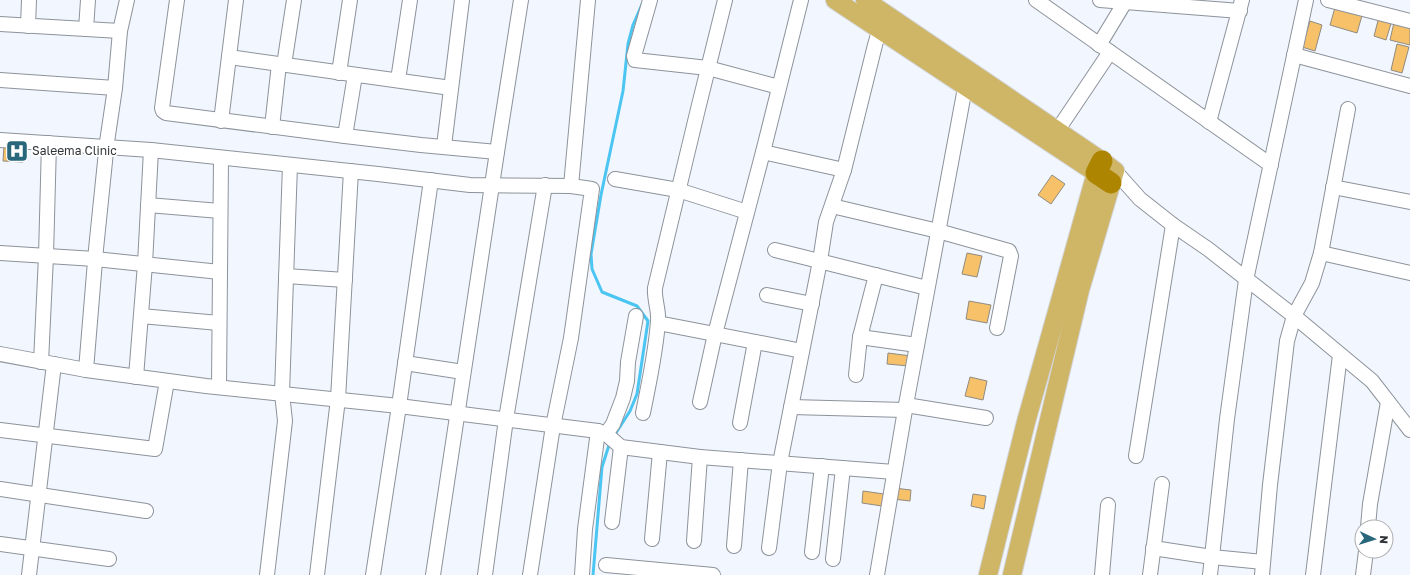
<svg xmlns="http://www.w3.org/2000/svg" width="1410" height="575" viewBox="0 0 1410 575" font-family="'Golos Text',sans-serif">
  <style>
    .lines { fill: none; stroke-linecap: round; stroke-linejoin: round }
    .stream { stroke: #4bc5f1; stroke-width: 3 }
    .building { fill: #f6c168; stroke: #908b82 }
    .minor-casing { stroke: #8d939b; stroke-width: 16 }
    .major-casing { stroke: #d2d2d3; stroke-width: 20 }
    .highway-casing { stroke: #d2d2d3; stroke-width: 22 }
    .minor { stroke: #fff; stroke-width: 14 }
    .major { stroke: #ceb666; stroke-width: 18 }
    .highway { stroke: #ad8500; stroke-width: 21 }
    .labels { text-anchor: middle; stroke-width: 3.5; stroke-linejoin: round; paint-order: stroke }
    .poi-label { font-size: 12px; fill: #313437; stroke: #fff; text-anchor: start }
  </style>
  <rect width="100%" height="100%" fill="#f2f6fe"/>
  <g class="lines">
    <g class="stream">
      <polyline points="614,436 630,411 637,394 648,321 637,306 602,292 592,269 591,254 601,195 623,91 628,44 633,25 643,2"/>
      <polyline points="593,575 602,467 610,442"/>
    </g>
  </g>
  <g class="building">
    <polygon points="1336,4 1363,12 1357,33 1330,25"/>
    <polygon points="1380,13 1393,17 1386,40 1374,36"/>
    <polygon points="1395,18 1410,22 1410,45 1390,40"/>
    <polygon points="1310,21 1322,25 1315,51 1302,47"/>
    <polygon points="1397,44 1409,47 1402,73 1391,70"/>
    <polygon points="4,145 24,146 23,162 3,161"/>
    <polygon points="1052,175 1065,184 1051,204 1038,195"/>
    <polygon points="967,253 982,256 977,277 962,274"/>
    <polygon points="969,301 991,305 987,323 966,319"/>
    <polygon points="888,353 911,356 909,366 887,364"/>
    <polygon points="970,377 987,381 983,400 965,396"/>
    <polygon points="894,488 911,490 910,501 893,499"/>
    <polygon points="863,491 884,494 882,506 862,503"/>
    <polygon points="973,494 986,496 984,509 971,506"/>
  </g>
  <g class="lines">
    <g class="minor-casing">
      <g id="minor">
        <polyline points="127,0 120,31 115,88 107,142 96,249 86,370 206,386 399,406 598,431 606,434 621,447 700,457 894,472"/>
        <polyline points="177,0 162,108 163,111 166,113 345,136 421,145 497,152"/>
        <polyline points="650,0 634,56 635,60 708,68 779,87"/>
        <polyline points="1036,0 1271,165"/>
        <polyline points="1100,0 1240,11"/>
        <polyline points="1328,0 1410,21"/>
        <polyline points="0,24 120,31"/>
        <polyline points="28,26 29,0"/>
        <polyline points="86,29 88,0"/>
        <polyline points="1099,45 1125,2"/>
        <polyline points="1294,55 1410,86"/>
        <polyline points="229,57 451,88"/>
        <polyline points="284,65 294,0"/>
        <polyline points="339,73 350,0"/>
        <polyline points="0,80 115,88"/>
        <polyline points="398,80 410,0"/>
        <polyline points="221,121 236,0"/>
        <polyline points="1209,122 1242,0"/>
        <polyline points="272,127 279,64"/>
        <polyline points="1057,131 1110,52"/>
        <polyline points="345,136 355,75"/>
        <polyline points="0,140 151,150 378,174 470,185 571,186 592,189 571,338 553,426 530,575"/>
        <polyline points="444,146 462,0"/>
        <polyline points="763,152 844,170"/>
        <polyline points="1115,171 1140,199 1173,225 1208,249 1294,316 1372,381 1410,430"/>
        <polyline points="615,179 678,190 747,212"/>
        <polyline points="571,186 588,0"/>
        <polyline points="1333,187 1410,202"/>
        <polyline points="148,205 220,211"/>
        <polyline points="832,206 938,231 1009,251 1011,256 997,328"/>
        <polyline points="775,250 927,288"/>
        <polyline points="0,253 95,259 220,272"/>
        <polyline points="1321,253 1410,273"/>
        <polyline points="286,276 345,280"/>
        <polyline points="767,295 812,304"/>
        <polyline points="141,316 219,323"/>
        <polyline points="658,323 802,351"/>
        <polyline points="860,337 917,345"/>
        <polyline points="0,354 86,370"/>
        <polyline points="41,362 46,256 49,143"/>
        <polyline points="405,363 463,372"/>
        <polyline points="856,375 860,337 876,275"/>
        <polyline points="136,377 145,264 151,150"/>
        <polyline points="219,387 221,158"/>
        <polyline points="700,402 715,334 763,152 801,0"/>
        <polyline points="906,405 986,418"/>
        <polyline points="791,407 905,410"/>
        <path d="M643,413C649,382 656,352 658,321C659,310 654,299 655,288L698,109L725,0"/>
        <polyline points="740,423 755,342"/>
        <polyline points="0,430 155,449 167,381"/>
        <polyline points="606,434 613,424 623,398 627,381 628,362 636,316"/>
        <polyline points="1136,456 1173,225"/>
        <polyline points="0,489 146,511"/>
        <polyline points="612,522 621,447"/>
        <polyline points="1368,527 1370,504 1388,402"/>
        <polyline points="652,539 660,452"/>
        <polyline points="694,541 700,457"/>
        <polyline points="0,544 109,559"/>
        <polyline points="734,546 741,460"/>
        <polyline points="769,548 780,463 820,261 826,222 844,170 875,45 882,21"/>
        <polyline points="1153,548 1212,557 1263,562"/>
        <polyline points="812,552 822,466"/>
        <polyline points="833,559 843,468"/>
        <polyline points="606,565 713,575"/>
        <polyline points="29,575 54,364"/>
        <polyline points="267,575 285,421 282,393 290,165"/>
        <polyline points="317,575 338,399 351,171"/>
        <polyline points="373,575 399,406 431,180"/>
        <polyline points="433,575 497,152 521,0"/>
        <polyline points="485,575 506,419 545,185"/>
        <polyline points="582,575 585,529 598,431"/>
        <polyline points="877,575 905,410 967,77"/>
        <polyline points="1102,575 1108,505"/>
        <polyline points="1150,575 1162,484"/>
        <polyline points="1210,575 1227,419 1246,280 1306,0"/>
        <polyline points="1262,575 1270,485 1287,341 1294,316 1312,283 1321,253 1348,109"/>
        <polyline points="1313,575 1340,355"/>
        <polyline points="1363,575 1366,551"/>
      </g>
    </g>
    <g class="major-casing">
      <g id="major">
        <polyline points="835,0 1096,173 1026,422 988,575"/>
        <polyline points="865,0 1102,161 1115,171 1080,290 1012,575"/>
      </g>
    </g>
    <g class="highway-casing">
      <polyline id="highway" points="1102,161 1096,173 1111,183"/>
    </g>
    <use href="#minor" class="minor"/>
    <use href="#major" class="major"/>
    <use href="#highway" class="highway"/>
  </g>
  <defs>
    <g id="hospital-square" transform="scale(1.15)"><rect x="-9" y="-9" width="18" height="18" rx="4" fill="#27667b" stroke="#fff"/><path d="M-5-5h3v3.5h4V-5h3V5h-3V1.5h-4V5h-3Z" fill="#fff"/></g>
  </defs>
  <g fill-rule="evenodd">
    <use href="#hospital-square" x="17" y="151"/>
  </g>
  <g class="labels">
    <g class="poi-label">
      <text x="32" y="155">Saleema Clinic</text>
    </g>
  </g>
  <g transform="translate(1374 539) rotate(94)"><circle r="19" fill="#ffffff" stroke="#adaeaf"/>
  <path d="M0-3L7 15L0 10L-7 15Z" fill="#27667b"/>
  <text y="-6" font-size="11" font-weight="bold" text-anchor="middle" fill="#313437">N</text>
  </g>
</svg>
